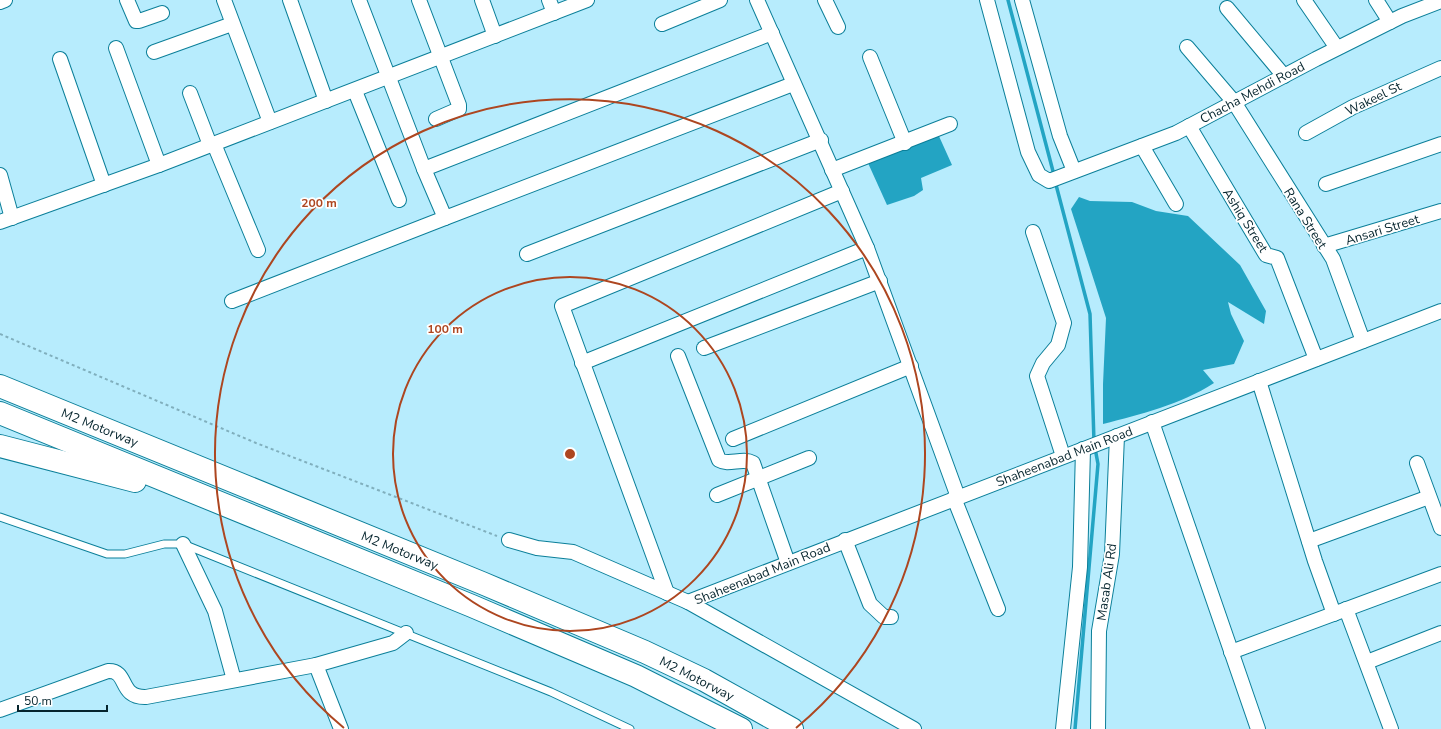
<svg xmlns="http://www.w3.org/2000/svg" width="1441" height="729" viewBox="0 0 1441 729" font-family="'Nunito Sans',sans-serif">
  <style>
    .water { fill: #23a4c3 }
    .lines { fill: none; stroke-linecap: round; stroke-linejoin: round }
    .stream { stroke: #23a4c3; stroke-width: 3.5 }
    .lane-casing { stroke: #0b7f99; stroke-width: 9 }
    .street-casing { stroke: #0b7f99; stroke-width: 16 }
    .highway-casing { stroke: #0b7f99; stroke-width: 24 }
    .path { stroke: #80afbd; stroke-width: 2; stroke-dasharray: 3 3; stroke-linecap: butt }
    .lane { stroke: #fff; stroke-width: 7 }
    .street { stroke: #fff; stroke-width: 14 }
    .highway { stroke: #fff; stroke-width: 22 }
    .ring { fill: none; stroke: #ad4620; stroke-width: 2 }
    .labels { text-anchor: middle; stroke-width: 3.5; stroke-linejoin: round; paint-order: stroke }
    .street-label { font-size: 13px; fill: #05242d; stroke: #fff }
    .centre { fill: #ad4620; stroke: #fff; stroke-width: 2 }
    .ring-label { font-size: 12px; text-anchor: middle; font-weight: bold; fill: #ad4620; stroke: #fff; stroke-width: 3.5; stroke-linejoin: round; paint-order: stroke }
  </style>
  <rect width="100%" height="100%" fill="#b7ecfd"/>
  <g class="water">
    <polygon points="938,134 952,165 921,178 923,190 914,196 887,205 868,163"/>
    <path d="M1079,197L1090,201L1132,202L1156,211L1188,216L1240,265L1266,311L1264,324L1228,302L1231,314L1244,341L1234,364L1203,370L1214,383C1180,405 1141,414 1103,424V384L1106,318L1071,209Z"/>
  </g>
  <g class="lines">
    <g class="stream">
      <polyline points="1008,0 1054,175"/>
      <polyline points="1055,181 1090,314 1094,442"/>
      <polyline points="1075,729 1098,464 1095,448"/>
    </g>
    <g class="lane-casing">
      <polyline id="lane" points="0,517 107,554 125,554 164,544 183,544 551,692 630,729"/>
    </g>
    <g class="street-casing">
      <g id="street">
        <polyline points="127,0 136,21 139,21 162,13"/>
        <polyline points="224,0 270,122"/>
        <polyline points="290,0 326,101"/>
        <polyline points="359,0 424,169 772,33"/>
        <polyline points="419,0 459,105 459,109 436,119"/>
        <polyline points="482,0 495,36"/>
        <polyline points="549,0 554,13"/>
        <polyline points="757,0 867,248 958,497"/>
        <polyline points="825,0 838,27"/>
        <polyline points="987,0 1028,152 1039,175 1049,181 1176,133 1316,59 1402,16 1441,1"/>
        <polyline points="1022,0 1060,136 1074,171"/>
        <polyline points="1304,0 1337,48"/>
        <polyline points="1376,0 1390,22"/>
        <polyline points="0,2 5,0"/>
        <polyline points="1227,8 1284,76"/>
        <polyline points="662,24 720,0"/>
        <polyline points="1187,47 1234,102 1333,259 1363,341"/>
        <polyline points="116,48 159,165"/>
        <polyline points="154,52 232,24"/>
        <polyline points="870,57 905,143"/>
        <polyline points="60,59 104,185"/>
        <polyline points="355,91 399,200"/>
        <polyline points="190,93 210,145"/>
        <polyline points="1189,126 1266,255 1277,258 1316,359"/>
        <polyline points="1306,133 1353,107 1441,68"/>
        <polyline points="214,144 258,250"/>
        <polyline points="1142,146 1176,204"/>
        <polyline points="424,169 445,218 793,84"/>
        <polyline points="832,170 950,124"/>
        <polyline points="0,175 12,218"/>
        <polyline points="1326,184 1441,144"/>
        <polyline points="0,222 159,165 587,0"/>
        <polyline points="1033,232 1064,323 1058,345 1043,363 1037,376 1063,456"/>
        <polyline points="1324,246 1441,211"/>
        <polyline points="527,254 821,140"/>
        <polyline points="232,301 445,218"/>
        <polyline points="704,348 880,281"/>
        <path d="M678,356L719,460C729,466 742,457 753,463L788,563"/>
        <polyline points="582,363 867,248"/>
        <polyline points="1259,381 1315,561 1334,614"/>
        <polyline points="1152,422 1258,729"/>
        <polyline points="733,439 911,366"/>
        <polyline points="1417,463 1441,528"/>
        <polyline points="717,495 809,458"/>
        <polyline points="954,498 998,609"/>
        <polyline points="509,540 537,548 573,552 688,602 914,729"/>
        <polyline points="845,540 870,604 884,617 891,617"/>
        <polyline points="1309,541 1429,497"/>
        <polyline points="183,544 215,611 234,680"/>
        <polyline points="667,593 562,306 842,191"/>
        <polyline points="688,602 1441,311"/>
        <polyline points="1346,609 1391,729"/>
        <polyline points="1231,652 1441,574"/>
        <polyline points="1367,662 1441,633"/>
        <polyline points="316,665 341,729"/>
        <path d="M0,710L108,671C129,670 118,698 146,697L316,665L393,643L406,633"/>
        <polyline points="1063,729 1080,567 1083,449"/>
        <polyline points="1098,729 1099,631 1112,554 1117,436"/>
      </g>
    </g>
    <g class="highway-casing">
      <g id="highway">
        <polyline points="0,386 482,583 645,652 704,680 792,729"/>
        <polyline points="0,413 472,606 636,676 741,729"/>
        <polyline points="0,446 135,481"/>
      </g>
    </g>
    <polyline class="path" points="0,334 256,443 497,536"/>
    <use href="#lane" class="lane"/>
    <use href="#street" class="street"/>
    <use href="#highway" class="highway"/>
  </g>
  <g class="ring">
    <circle cx="570" cy="454" r="177"/>
    <path d="M344 728A355 355 0 1 1 796 728"/>
  </g>
  <g class="labels">
    <g class="street-label">
      <text transform="translate(1252 92) rotate(-28)" y="5">Chacha Mehdi Road</text>
      <text transform="translate(1373 98) rotate(-26)" y="5">Wakeel St</text>
      <text transform="translate(1306 218) rotate(58)" y="5">Rana Street</text>
      <text transform="translate(1246 220) rotate(58)" y="5">Ashiq Street</text>
      <text transform="translate(1382 229) rotate(-17)" y="5">Ansari Street</text>
      <text transform="translate(100 427) rotate(22)" y="5">M2 Motorway</text>
      <text transform="translate(1064 456) rotate(-21)" y="5">Shaheenabad Main Road</text>
      <text transform="translate(400 550) rotate(22)" y="5">M2 Motorway</text>
      <text transform="translate(762 573) rotate(-22)" y="5">Shaheenabad Main Road</text>
      <text transform="translate(1106 582) rotate(-82)" y="5">Masab Ali Rd</text>
      <text transform="translate(697 678) rotate(27)" y="5">M2 Motorway</text>
    </g>
  </g>
  <circle cx="570" cy="454" r="6" class="centre"/>
  <g class="ring-label">
    <text x="319" y="207">200 m</text>
    <text x="445" y="333">100 m</text>
  </g>
  <path d="M18 705v6h89v-6" fill="none" stroke="#05242d" stroke-width="2"/>
  <text x="24" y="705" font-size="12" fill="#05242d" stroke="#ffffff" stroke-width="3" paint-order="stroke">50 m</text>
</svg>
